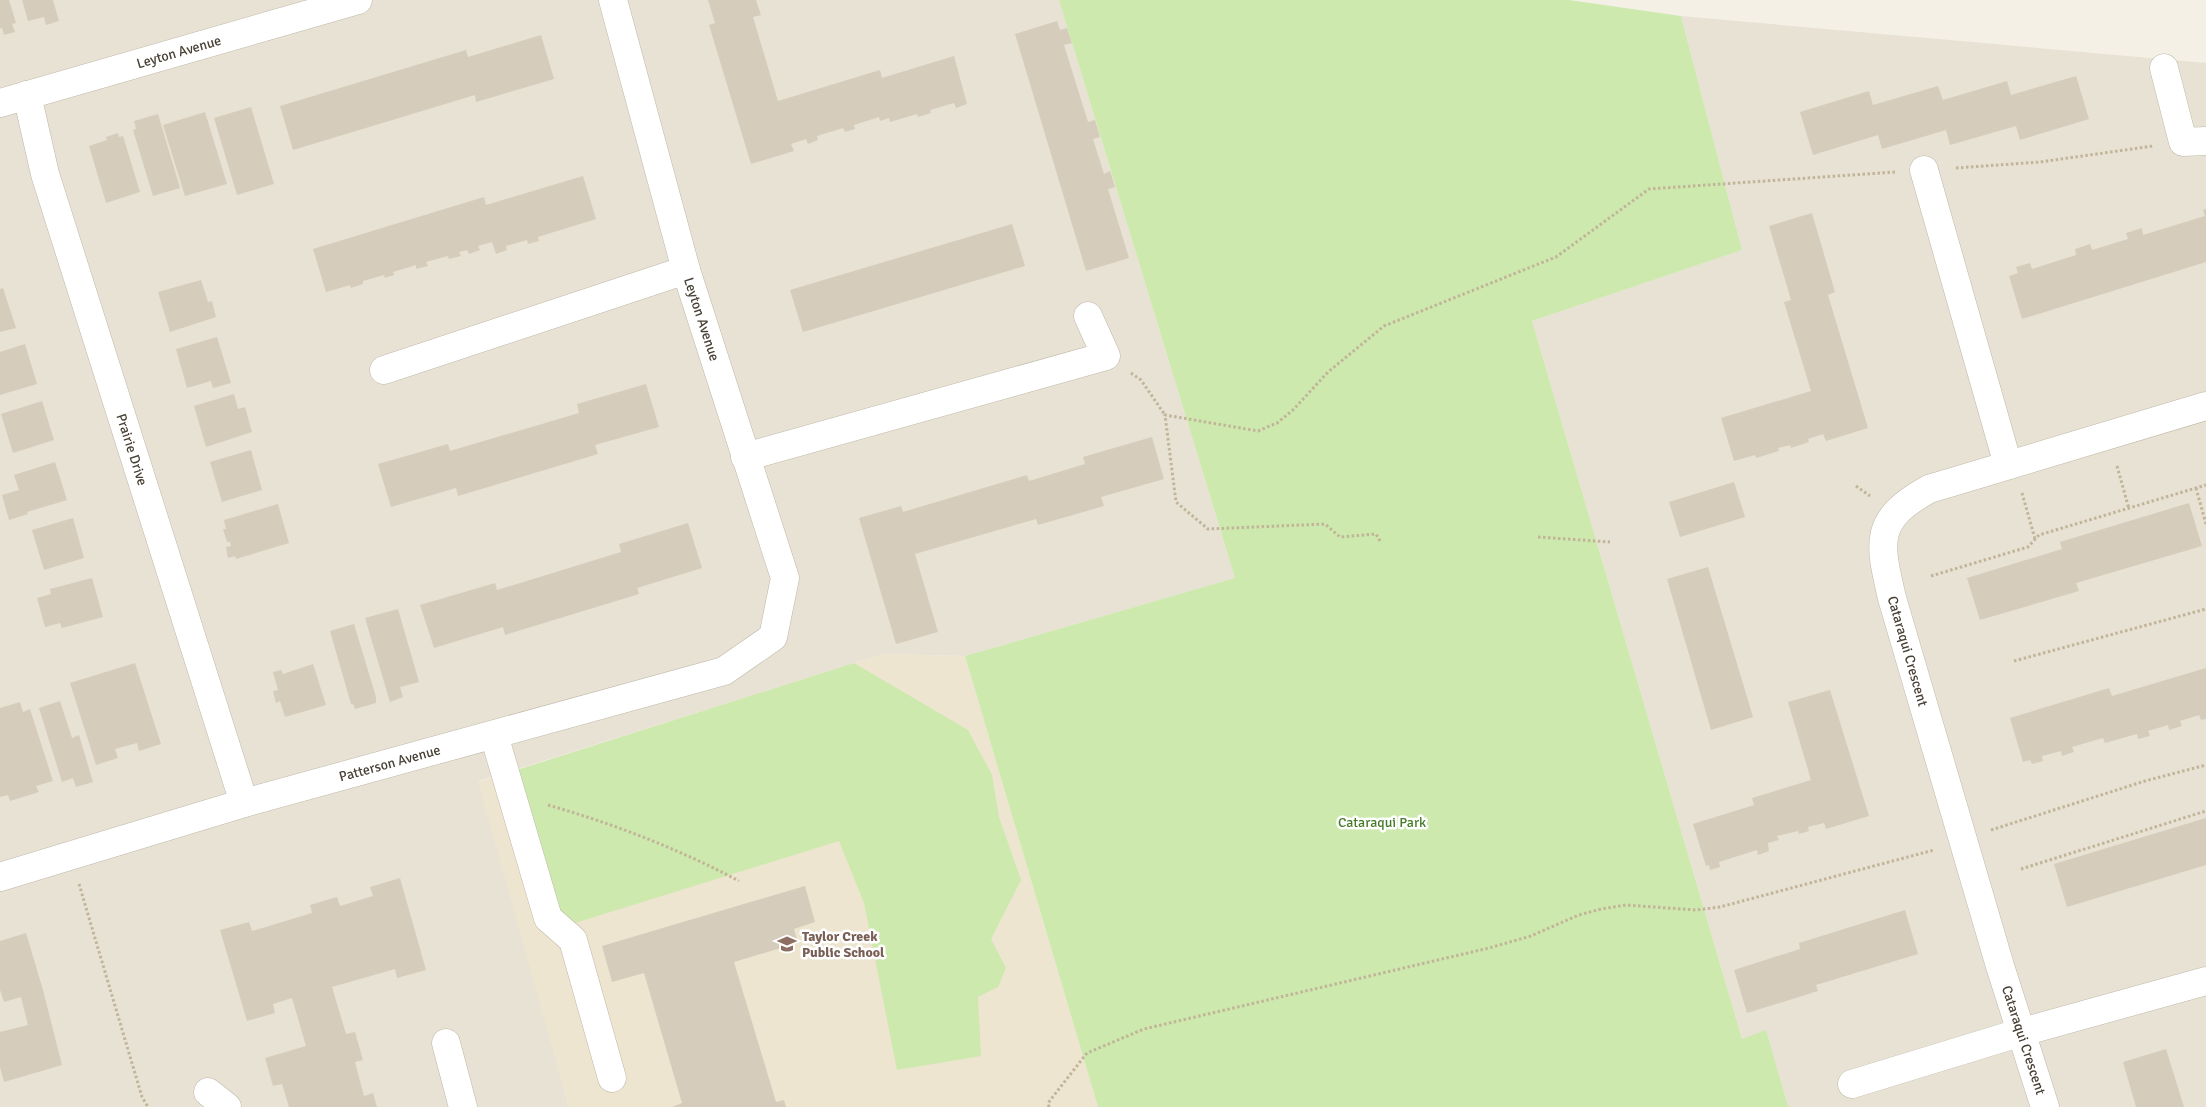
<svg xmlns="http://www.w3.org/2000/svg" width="2206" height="1107" viewBox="0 0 2206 1107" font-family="Signika,sans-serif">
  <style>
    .residential { fill: #e8e2d4 }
    .education { fill: #ede5d0 }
    .green { fill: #cde9ae }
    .building { fill: #d5ccbb }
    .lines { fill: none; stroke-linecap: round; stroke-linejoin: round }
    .minor-casing { stroke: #bfb8a9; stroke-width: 29 }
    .path { stroke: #c1b499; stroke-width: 3; stroke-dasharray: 2.5 2.5; stroke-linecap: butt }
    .minor { stroke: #fff; stroke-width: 28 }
    .labels { text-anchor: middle; stroke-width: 5; stroke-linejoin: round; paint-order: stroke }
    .street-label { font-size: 14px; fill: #474035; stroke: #fff }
    .park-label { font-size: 14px; fill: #457a27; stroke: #fff }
    .education-label { font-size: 14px; font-weight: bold; fill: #785e54; stroke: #fff; text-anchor: start }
  </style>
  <rect width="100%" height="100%" fill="#f4f0e6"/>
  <g class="residential">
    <polygon points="0,0 1059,0 1235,578 965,656 883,654 479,781 569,1107 0,1107"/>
    <polygon points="1681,16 2206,63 2206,1107 1762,1107 1532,321 1742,250"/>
  </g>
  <polygon class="education" points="883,654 965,656 1098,1107 569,1107 478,782"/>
  <g class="green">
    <polygon points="1059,0 1569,0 1681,16 1742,250 1532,321 1742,1039 1766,1030 1788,1107 1098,1107 965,656 1235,578"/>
    <polygon points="854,663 968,730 992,775 999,817 1021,880 991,939 1006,968 998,987 978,997 981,1056 897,1070 864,903 839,841 559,928 517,770"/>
  </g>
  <g class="building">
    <polygon points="0,0 9,0 16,23 12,24 15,32 4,35 2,28 0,28"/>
    <polygon points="22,0 53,0 59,21 46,25 44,17 28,21"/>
    <polygon points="708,0 756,0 761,15 753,17 778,101 880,70 882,78 954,56 967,104 956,108 954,103 930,110 931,113 918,117 917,114 890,122 889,118 880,121 879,117 854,125 855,129 845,132 843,128 817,136 818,140 808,144 806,139 791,144 794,151 751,164 709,25 715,23"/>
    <polygon points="1057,21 1060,30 1067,28 1072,43 1064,45 1088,122 1095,120 1100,137 1093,139 1104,174 1110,171 1115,187 1108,189 1129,258 1086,271 1015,34"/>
    <polygon points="541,35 554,79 476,102 475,95 293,150 280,106 466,50 468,57"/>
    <polygon points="2076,76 2089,119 2020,140 2016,126 1950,145 1946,130 1882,149 1878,135 1813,155 1800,112 1869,91 1873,105 1938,86 1943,100 2007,81 2011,95"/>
    <polygon points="251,107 274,184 237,195 214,118"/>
    <polygon points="205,112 227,184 185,196 163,125"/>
    <polygon points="158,114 180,188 153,196 133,130 136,129 134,121"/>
    <polygon points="118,133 119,137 123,136 140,192 106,203 89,146 107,140 106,137"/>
    <polygon points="583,176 596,219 538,237 539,241 528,244 527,240 506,246 507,250 496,254 492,242 478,246 480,250 469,254 467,250 459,252 461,256 449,259 448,256 426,262 428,266 416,269 416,265 393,272 394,275 385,278 384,275 363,281 363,284 351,288 350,285 326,292 313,249 484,197 486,205"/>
    <polygon points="2206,209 2206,262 2022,319 2009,276 2018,273 2016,267 2030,263 2032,269 2076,255 2075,249 2090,244 2092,250 2128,239 2126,233 2142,228 2143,235 2205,216 2203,210"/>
    <polygon points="1812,213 1835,292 1828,295 1868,428 1826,441 1823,434 1808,439 1809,442 1791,448 1790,445 1778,448 1779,451 1756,458 1755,455 1734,461 1721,418 1811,391 1784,302 1791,300 1769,226"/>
    <polygon points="1012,224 1025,266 803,332 790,290"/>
    <polygon points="201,280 208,302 212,301 216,317 170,332 158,292"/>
    <polygon points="3,288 16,328 0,332 0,289"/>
    <polygon points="217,337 231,383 213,388 211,381 187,388 176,349"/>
    <polygon points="25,344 37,384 0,395 0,352"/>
    <polygon points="646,384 659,427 595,445 598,454 458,496 456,488 391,507 378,464 448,444 450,451 579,413 577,404"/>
    <polygon points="234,394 238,409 245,407 252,432 206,447 194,406"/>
    <polygon points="42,401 54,440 13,453 1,414"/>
    <polygon points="1152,437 1164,479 1101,497 1104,506 1038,525 1036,519 915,554 938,632 896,644 859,518 901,506 903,512 1027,475 1029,481 1085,464 1083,457"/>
    <polygon points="251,450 262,490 222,502 210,462"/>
    <polygon points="55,462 67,500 27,512 28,514 9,520 2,495 19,490 14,475"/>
    <polygon points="1734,482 1745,517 1680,537 1669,502"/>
    <polygon points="2189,503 2202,546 2076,583 2079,591 1980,620 1967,578 2062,549 2060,542"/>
    <polygon points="278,504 289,543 236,559 235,556 228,558 226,547 231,546 230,542 227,542 223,529 226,529 224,520"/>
    <polygon points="73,518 84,558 44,570 32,530"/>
    <polygon points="688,523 702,568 637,588 639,594 505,635 503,627 434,648 420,605 495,583 497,590 621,552 619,544"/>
    <polygon points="1708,567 1753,717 1711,730 1667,579"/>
    <polygon points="92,578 103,617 62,628 60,623 45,627 37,598 51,594 50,589"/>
    <polygon points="398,609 419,682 400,687 403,697 390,702 365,618"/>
    <polygon points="354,624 376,697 376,703 355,709 353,704 351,704 330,631"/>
    <polygon points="135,663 161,744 139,751 137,743 115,749 118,758 96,765 70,683"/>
    <polygon points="313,664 326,705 285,717 280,701 276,703 273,691 278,690 273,672 281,670 283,674"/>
    <polygon points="2206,668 2206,719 2201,720 2199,715 2180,721 2182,726 2169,730 2168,725 2148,731 2150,736 2138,739 2137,734 2105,743 2103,738 2072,747 2074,752 2062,756 2061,751 2042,756 2043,761 2032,764 2030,760 2023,762 2010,718 2109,688 2112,696"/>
    <polygon points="1830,690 1869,816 1826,829 1824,823 1808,827 1809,831 1799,834 1798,831 1777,836 1779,840 1768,843 1769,851 1758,855 1757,850 1719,862 1720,867 1710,870 1709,865 1706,866 1693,824 1754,805 1752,798 1811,780 1788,702"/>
    <polygon points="60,701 72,738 79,735 93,782 76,787 73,778 62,782 39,708"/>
    <polygon points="20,702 23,712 30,709 53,781 36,786 39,792 10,801 8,795 0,797 0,708"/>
    <polygon points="2206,818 2206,865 2067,907 2054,864"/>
    <polygon points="400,878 426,970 397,978 395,969 332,987 346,1034 355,1032 363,1060 355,1062 364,1096 373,1093 377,1107 289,1107 282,1084 273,1086 265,1058 306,1046 292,998 273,1004 275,1013 247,1021 220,930 249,922 252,931 312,913 310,905 337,897 340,906 373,896 370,887"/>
    <polygon points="805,886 815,922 794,929 798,943 734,962 776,1102 784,1100 786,1107 672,1107 682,1103 644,973 612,982 602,946"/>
    <polygon points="1905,910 1918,954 1816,985 1818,991 1747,1013 1734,970 1800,949 1799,943"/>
    <polygon points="26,933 43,990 62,1065 4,1082 0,1067 0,1032 28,1025 21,997 4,1002 0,990 0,941"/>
    <polygon points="2166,1049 2184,1107 2136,1107 2123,1062"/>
  </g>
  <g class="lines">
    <g class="minor-casing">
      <g id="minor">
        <polyline points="2164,68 2183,142 2206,141"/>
        <path id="s1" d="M27,95L45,174L244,803"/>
        <path id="s2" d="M0,103L358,0"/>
        <polyline points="1924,170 2008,465"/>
        <polyline points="384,370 686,270"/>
        <polyline points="745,457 1106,356 1088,316"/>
        <polyline points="494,735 548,918 573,940 612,1078"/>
        <path id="s3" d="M0,877L244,803L724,671L773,637L785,578L686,270L613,0"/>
        <polyline points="446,1043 463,1107"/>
        <polyline points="1852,1084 2022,1032 2206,981"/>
        <polyline points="208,1092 227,1107"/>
        <path d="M2045,1107L2000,966L1892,598C1879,542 1873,520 1929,489L2206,406"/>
      </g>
    </g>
    <g class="path">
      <polyline points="1956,168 2040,162 2153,146"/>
      <polyline points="1131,373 1141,380 1165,415"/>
      <polyline points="2117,466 2129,509"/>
      <polyline points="1856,486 1870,496"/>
      <polyline points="2196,488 2206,524"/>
      <polyline points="2022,493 2035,539"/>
      <polyline points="1538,537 1610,542"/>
      <polyline points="1380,541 1376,534 1340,537 1325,524 1208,529 1176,502 1165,415 1258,431 1277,423 1293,410 1328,372 1384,326 1556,257 1649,189 1895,172"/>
      <polyline points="1931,576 2028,547 2039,535 2206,485"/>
      <polyline points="2014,661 2206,609"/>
      <path d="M548,805C614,824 679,849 739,881"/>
      <polyline points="1991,830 2145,781 2206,765"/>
      <polyline points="2021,869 2206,811"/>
      <polyline points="79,884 142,1097 148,1107"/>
      <polyline points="1049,1107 1048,1103 1087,1053 1144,1029 1489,948 1531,936 1579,915 1601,909 1626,905 1696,910 1720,907 1934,850"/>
    </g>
    <use href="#minor" class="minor"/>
  </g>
  <defs>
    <g id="school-bare" transform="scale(1.5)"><path d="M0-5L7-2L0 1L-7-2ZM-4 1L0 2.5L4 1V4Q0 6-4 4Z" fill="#8d6e63" stroke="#fff" stroke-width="2.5" paint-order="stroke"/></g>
  </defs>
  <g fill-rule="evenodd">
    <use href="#school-bare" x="787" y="944"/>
  </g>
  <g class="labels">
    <g class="street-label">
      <text dy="5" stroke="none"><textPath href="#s2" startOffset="186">Leyton Avenue</textPath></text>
      <text transform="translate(702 319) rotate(72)" y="5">Leyton Avenue</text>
      <text dy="5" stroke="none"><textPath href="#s1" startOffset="370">Prairie Drive</textPath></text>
      <text transform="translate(1908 651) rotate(74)" y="5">Cataraqui Crescent</text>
      <text dy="5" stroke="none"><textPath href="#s3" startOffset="406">Patterson Avenue</textPath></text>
      <text transform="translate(2024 1040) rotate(72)" y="5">Cataraqui Crescent</text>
    </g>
    <g class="park-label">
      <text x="1382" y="827">Cataraqui Park</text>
    </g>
    <g class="education-label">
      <text x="802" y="941">Taylor Creek<tspan x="802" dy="16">Public School</tspan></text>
    </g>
  </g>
</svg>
